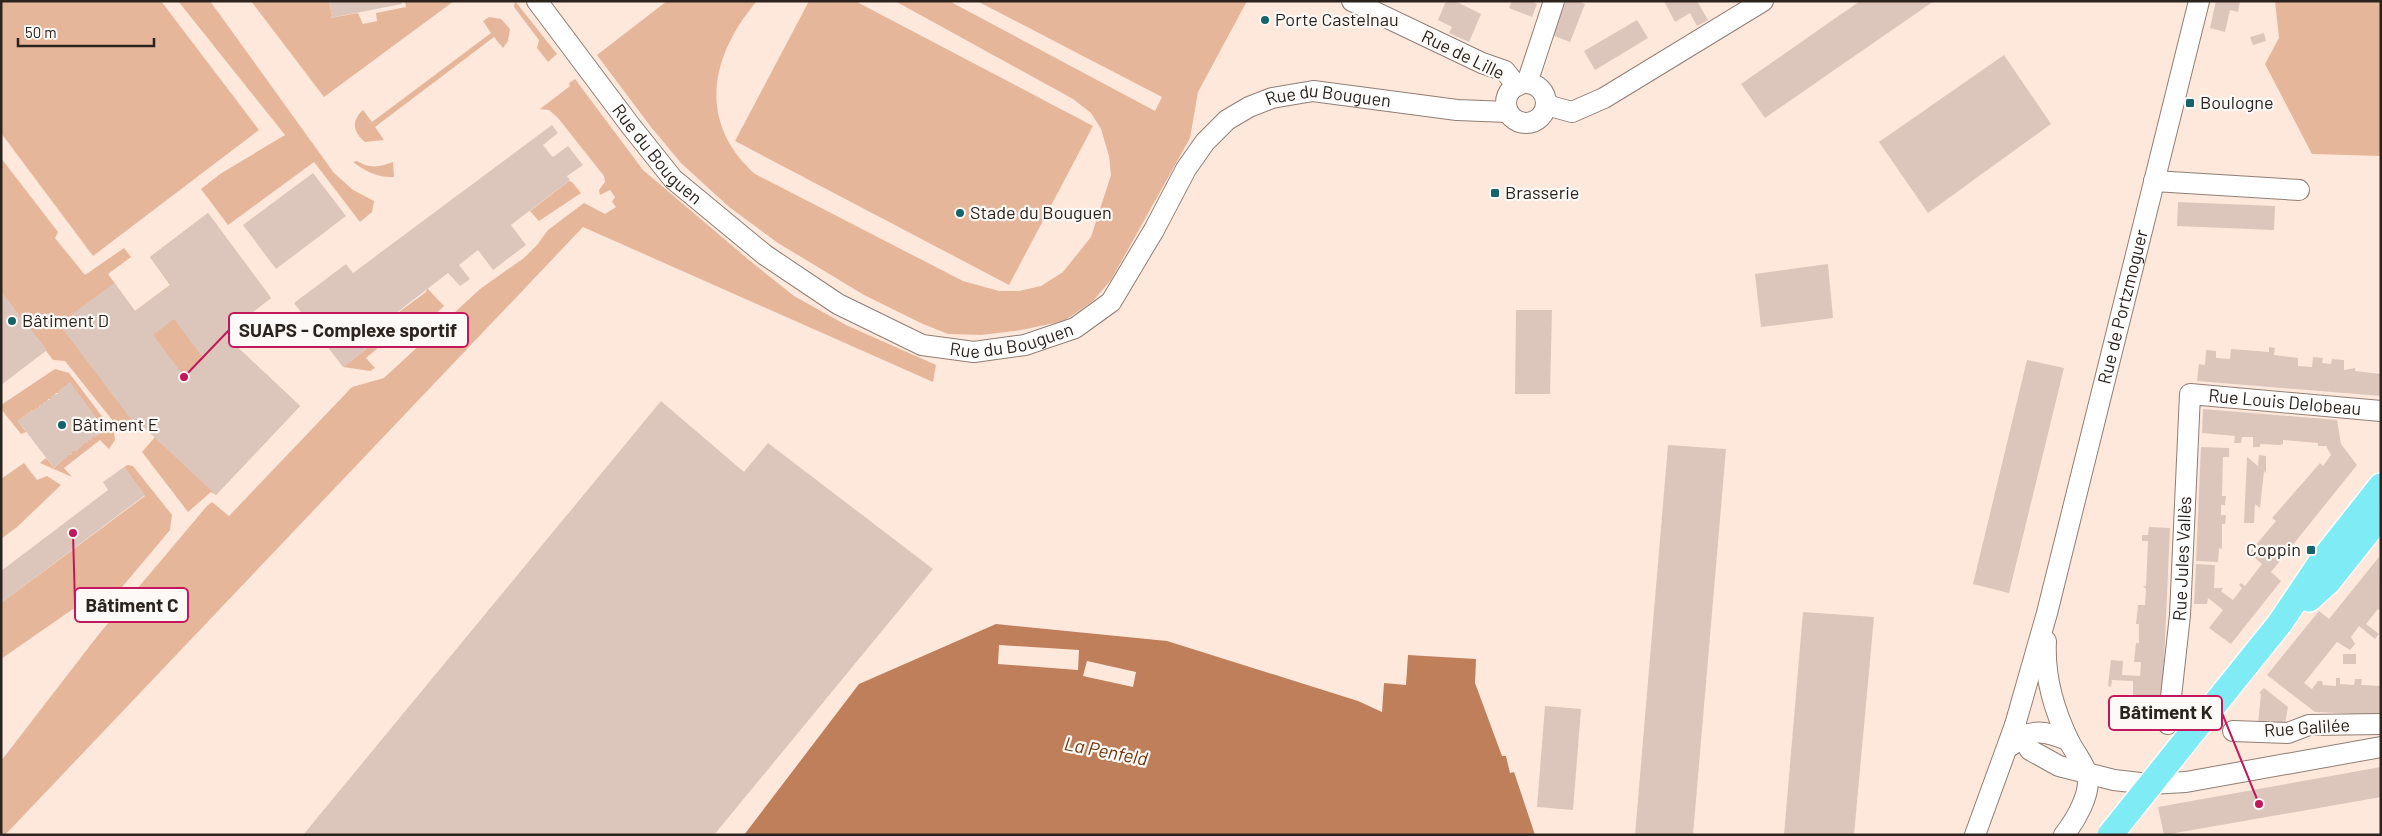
<svg xmlns="http://www.w3.org/2000/svg" width="2382" height="836" viewBox="0 0 2382 836" font-family="Barlow,sans-serif">
  <style>
    .green { fill: #e6b69b }
    .water { fill: #bf7f5a }
    .pier { fill: #fee8dc }
    .building { fill: #dcc6bb; fill-rule: evenodd }
    .lines { fill: none; stroke-linecap: round; stroke-linejoin: round }
    .minor-casing { stroke: #917d73; stroke-width: 22 }
    .major-casing { stroke: #fff; stroke-width: 28 }
    .minor { stroke: #fff; stroke-width: 20 }
    .major { stroke: #7febf4; stroke-width: 25 }
    .major-bridge-casing { stroke: #fff; stroke-width: 28; stroke-linecap: butt }
    .major-bridge { stroke: #7febf4; stroke-width: 25 }
    .poi-dot { fill: #16646b; stroke: #fdf9f6; stroke-width: 2 }
    .labels { text-anchor: middle; stroke-width: 4.5; stroke-linejoin: round; paint-order: stroke }
    .poi-label { font-size: 18px; fill: #2b231e; stroke: #fdf9f6; text-anchor: start }
    .street-label { font-size: 18px; fill: #2b231e; stroke: #fdf9f6 }
    .water-label { font-size: 19px; font-style: italic; fill: #713508; stroke: #fdf9f6 }
    .leader { fill: none; stroke: #c2185b; stroke-width: 2 }
    .callout-dot { fill: #c2185b; stroke: #fdf9f6; stroke-width: 2 }
    .callout { fill: #fdf9f6; stroke: #c2185b; stroke-width: 2 }
    .callout-label { font-size: 19px; text-anchor: middle; font-weight: bold; fill: #2b231e }
  </style>
  <rect width="100%" height="100%" fill="#fee8dc"/>
  <g class="green">
    <polygon points="1,1 161,1 259,130 93,256 1,133"/>
    <polygon points="178,1 210,1 334,173 353,190 374,201 372,212 360,222 314,162 228,225 201,189 220,174 285,135"/>
    <polygon points="251,1 329,1 332,16 330,18 358,13 363,24 377,21 376,13 406,7 405,1 454,1 324,97"/>
    <polygon points="515,1 557,54 548,62 537,48 539,40 514,7"/>
    <path d="M667,1H757C710,56 697,122 755,174L963,281L999,291H1019L1041,286L1063,272L1091,237L1111,175L1109,156L1101,129L1091,113L1073,99L895,1H949L1155,111L1162,97L977,1H1247L1198,92L1190,138L1111,280L1093,301L1064,321L1021,330L981,335L948,334L923,324L864,295L778,243L728,206L681,163L651,127L597,55Z"/>
    <polygon points="809,1 855,1 1093,126 1009,285 735,141"/>
    <polygon points="2275,1 2381,1 2381,156 2312,154 2265,64 2279,38"/>
    <path d="M489,17L501,19L510,29L508,41L503,48L494,37L375,127L384,140L365,142C353,132 351,121 363,110L372,122L491,33L483,21Z"/>
    <polygon points="575,79 643,170 749,260 794,296 846,325 936,365 933,382 583,227 5,835 1,835 1,761 99,634 207,506 212,502 229,516 352,387 384,378 480,289 524,258 537,245 548,230 584,203 605,214 616,207 612,202 615,197 610,190 600,195 599,190 605,182 604,176 558,118 549,110 540,109 570,86 569,83"/>
    <polygon points="1,158 58,232 55,238 85,275 124,248 131,257 108,274 135,311 170,285 150,257 208,213 271,298 237,324 242,332 234,337 236,342 234,344 300,406 216,495 211,492 188,512 142,452 155,437 136,420 125,429 117,426 65,361 53,360 1,292"/>
    <path d="M357,161C371,169 379,167 393,162L394,177C378,178 365,171 353,162Z"/>
    <polygon points="569,181 572,182 581,193 539,221 530,211"/>
    <polygon points="427,288 444,306 403,345 392,336 366,358 375,368 370,371 343,367 375,342 369,334 426,292"/>
    <polygon points="55,369 69,373 114,432 115,440 109,449 100,440 64,468 72,477 40,463 46,458 54,468 69,454 72,455 72,451 76,451 84,443 88,443 88,439 91,440 92,437 95,437 105,430 70,383 60,390 59,393 56,393 51,399 48,399 47,402 44,402 43,405 40,405 39,408 36,408 35,411 32,410 18,421 26,432 21,434 1,409 1,405"/>
    <polygon points="24,463 37,480 47,476 61,485 17,527 1,539 1,479"/>
    <polygon points="128,465 133,466 172,515 170,530 96,618 90,618 83,613 73,609 1,659 1,603 145,496 124,467"/>
  </g>
  <polygon class="water" points="996,624 1167,641 1358,701 1382,712 1384,683 1406,685 1408,655 1476,659 1475,683 1502,756 1506,756 1510,773 1514,772 1535,835 744,835 859,684"/>
  <g class="pier">
    <polygon points="999,645 1079,650 1078,670 998,664"/>
    <polygon points="1087,661 1136,672 1133,687 1083,676"/>
  </g>
  <g class="building">
    <polygon points="329,1 401,1 402,4 330,18 332,16"/>
    <polygon points="1446,1 1455,1 1481,14 1469,42 1449,33 1452,27 1438,20"/>
    <polygon points="1512,1 1531,1 1537,4 1532,17 1509,8"/>
    <polygon points="1566,1 1577,1 1585,4 1570,42 1552,35"/>
    <polygon points="1664,1 1697,1 1708,20 1697,26 1690,13 1675,22"/>
    <polygon points="1860,1 1934,1 1765,118 1741,84"/>
    <polygon points="2216,1 2240,1 2238,12 2230,10 2225,32 2210,28"/>
    <polygon points="1637,20 1648,38 1595,70 1584,51"/>
    <polygon points="2264,33 2266,41 2253,45 2250,37"/>
    <polygon points="2004,55 2051,124 1928,213 1879,142"/>
    <polygon points="552,125 558,133 543,145 550,154 553,157 568,146 583,165 567,176 570,180 511,225 526,245 493,270 478,250 459,265 470,279 460,286 448,273 369,334 375,342 343,367 294,303 346,264 353,273"/>
    <polygon points="313,173 346,216 276,269 243,225"/>
    <polygon points="2178,202 2275,206 2274,230 2177,226"/>
    <path d="M208,213L271,298L237,324L242,332L233,337L236,342L234,344L300,406L216,495L136,420L133,422L59,324L114,283L135,311L171,285L150,257ZM174,319L204,359L183,375L153,335Z"/>
    <polygon points="1828,264 1833,318 1761,327 1755,274"/>
    <polygon points="1,292 47,350 1,385"/>
    <polygon points="1516,310 1552,310 1550,394 1515,394"/>
    <polygon points="2269,347 2275,348 2274,355 2298,358 2298,366 2312,367 2313,357 2323,358 2322,363 2331,364 2332,359 2344,360 2344,370 2355,368 2355,371 2381,374 2381,396 2197,381 2199,364 2205,365 2206,350 2216,351 2216,358 2230,359 2231,349 2269,352"/>
    <polygon points="2027,360 2064,368 2009,593 1973,584"/>
    <polygon points="70,382 105,430 95,437 92,437 91,440 88,439 88,443 84,443 76,451 72,451 72,455 69,454 54,468 18,421 32,410 35,411 36,408 39,408 40,404 43,405 44,402 51,399 51,396 59,393 60,390"/>
    <polygon points="661,401 744,472 768,443 933,569 714,835 303,835"/>
    <polygon points="2203,409 2337,420 2341,444 2357,465 2271,572 2281,581 2231,644 2209,628 2223,610 2208,598 2207,604 2194,604 2196,564 2215,565 2214,588 2223,588 2221,591 2233,600 2242,588 2239,585 2241,583 2245,586 2262,564 2249,553 2276,521 2272,518 2320,463 2323,466 2331,455 2326,446 2318,446 2318,443 2283,440 2283,444 2280,445 2260,444 2260,447 2253,447 2253,437 2242,437 2241,443 2234,443 2235,436 2202,433"/>
    <polygon points="1668,445 1726,449 1693,835 1635,835"/>
    <polygon points="2201,447 2229,448 2229,457 2223,457 2222,496 2226,496 2225,505 2221,505 2221,515 2226,515 2225,524 2222,524 2222,549 2219,548 2218,562 2196,561"/>
    <polygon points="2259,455 2266,456 2266,473 2264,471 2260,508 2255,504 2254,523 2244,523 2247,457 2258,466"/>
    <polygon points="124,467 145,495 1,603 1,571 108,490 103,482"/>
    <polygon points="2149,527 2170,528 2161,729 2145,728 2145,720 2140,720 2140,709 2133,709 2133,681 2112,680 2111,687 2108,686 2111,660 2123,661 2122,675 2140,676 2141,662 2134,662 2136,643 2139,643 2139,624 2136,624 2138,605 2145,605 2146,589 2143,586 2146,586 2148,541 2142,541 2142,535 2148,535"/>
    <polygon points="2379,557 2381,611 2378,609 2366,624 2379,634 2375,639 2359,626 2351,637 2355,644 2350,650 2337,642 2304,683 2312,689 2318,681 2322,681 2323,685 2336,686 2336,678 2340,678 2340,684 2354,685 2355,679 2362,679 2361,685 2381,686 2381,715 2315,712 2267,675 2319,611 2329,619"/>
    <polygon points="1803,612 1874,617 1854,835 1784,835"/>
    <rect x="2343" y="654" width="13" height="10"/>
    <polygon points="2264,688 2288,707 2285,724 2258,724 2261,694 2259,693"/>
    <polygon points="1545,706 1581,709 1573,810 1537,807"/>
    <polygon points="2381,767 2381,797 2164,835 2158,807"/>
  </g>
  <g class="lines">
    <g class="minor-casing">
      <g id="minor">
        <path id="s1" d="M537,1L630,125L673,179L765,255L838,304L922,345L974,352L1025,345L1075,328L1111,302L1154,230L1186,169L1205,142L1227,120L1249,107L1272,98L1313,91L1457,110L1508,112"/>
        <polyline points="1352,1 1482,63 1505,71 1517,86"/>
        <polyline points="1527,83 1554,1"/>
        <circle cx="1526" cy="103" r="20"/>
        <polyline points="1546,105 1572,112 1604,98 1763,1"/>
        <polyline points="2154,181 2299,190"/>
        <path d="M2046,641C2044,676 2054,710 2069,741C2074,752 2085,764 2087,775C2092,793 2075,821 2064,835"/>
        <path id="s2" d="M2168,724L2180,615L2190,394L2381,411"/>
        <polyline points="2015,725 2030,750 2059,766 2114,780 2149,784 2186,782 2381,747"/>
        <polyline points="2233,731 2288,733 2309,725 2381,724"/>
        <path d="M2012,745C2030,727 2047,731 2069,741"/>
        <path id="s3" d="M1975,835L2015,725L2047,613L2199,1"/>
      </g>
    </g>
    <g class="major-casing">
      <g id="major">
        <polyline points="2309,599 2328,582 2381,515"/>
        <polyline points="2223,694 2280,623 2321,562 2381,486"/>
      </g>
    </g>
    <use href="#minor" class="minor"/>
    <use href="#major" class="major"/>
    <g class="major-bridge-casing">
      <polyline id="major-bridge" points="2110,835 2223,694"/>
    </g>
    <use href="#major-bridge" class="major-bridge"/>
  </g>
  <g class="poi-dot">
    <circle cx="1265" cy="20" r="5"/>
    <rect x="2185" y="98" width="10" height="10" rx="2.5"/>
    <rect x="1490" y="188" width="10" height="10" rx="2.5"/>
    <circle cx="960" cy="213" r="5"/>
    <circle cx="12" cy="321" r="5"/>
    <circle cx="62" cy="425" r="5"/>
    <rect x="2306" y="545" width="10" height="10" rx="2.5"/>
  </g>
  <g class="labels">
    <g class="poi-label">
      <text x="1275" y="26">Porte Castelnau</text>
      <text x="2200" y="109">Boulogne</text>
      <text x="1505" y="199">Brasserie</text>
      <text x="970" y="219">Stade du Bouguen</text>
      <text x="22" y="327">Bâtiment D</text>
      <text x="72" y="431">Bâtiment E</text>
      <text x="2301" y="556" text-anchor="end">Coppin</text>
    </g>
    <g class="street-label">
      <text transform="translate(1463 55) rotate(26)" y="6">Rue de Lille</text>
      <text dy="6" stroke="none"><textPath href="#s1" startOffset="1050">Rue du Bouguen</textPath></text>
      <text dy="6" stroke="none"><textPath href="#s1" startOffset="195">Rue du Bouguen</textPath></text>
      <text dy="6" stroke="none"><textPath href="#s3" startOffset="549">Rue de Portzmoguer</textPath></text>
      <text dy="6" stroke="none"><textPath href="#s1" startOffset="616">Rue du Bouguen</textPath></text>
      <text dy="6" stroke="none"><textPath href="#s2" startOffset="426">Rue Louis Delobeau</textPath></text>
      <text dy="6" stroke="none"><textPath href="#s2" startOffset="166">Rue Jules Vallès</textPath></text>
      <text transform="translate(2307 728) rotate(-4)" y="6">Rue Galilée</text>
    </g>
    <g class="water-label">
      <text transform="translate(1106 751) rotate(11)" y="7">La Penfeld</text>
    </g>
  </g>
  <path class="leader" d="M184 377L229 330M73 533L75 605M2259 804L2222 713"/>
  <g class="callout-dot">
    <circle cx="184" cy="377" r="5"/>
    <circle cx="73" cy="533" r="5"/>
    <circle cx="2259" cy="804" r="5"/>
  </g>
  <g class="callout">
    <rect x="229" y="313" width="239" height="34" rx="5"/>
    <rect x="75" y="588" width="113" height="34" rx="5"/>
    <rect x="2109" y="696" width="113" height="34" rx="5"/>
  </g>
  <g class="callout-label">
    <text x="348" y="337">SUAPS - Complexe sportif</text>
    <text x="132" y="612">Bâtiment C</text>
    <text x="2166" y="719">Bâtiment K</text>
  </g>
  <rect width="2382" height="836" fill="none" stroke="#2b231e" stroke-width="5"/>
  <path d="M18 38v8h136v-8" fill="none" stroke="#2b231e" stroke-width="2.5"/>
  <text x="25" y="38" font-size="15" fill="#2b231e" stroke="#fdf9f6" stroke-width="4" paint-order="stroke">50 m</text>
</svg>
